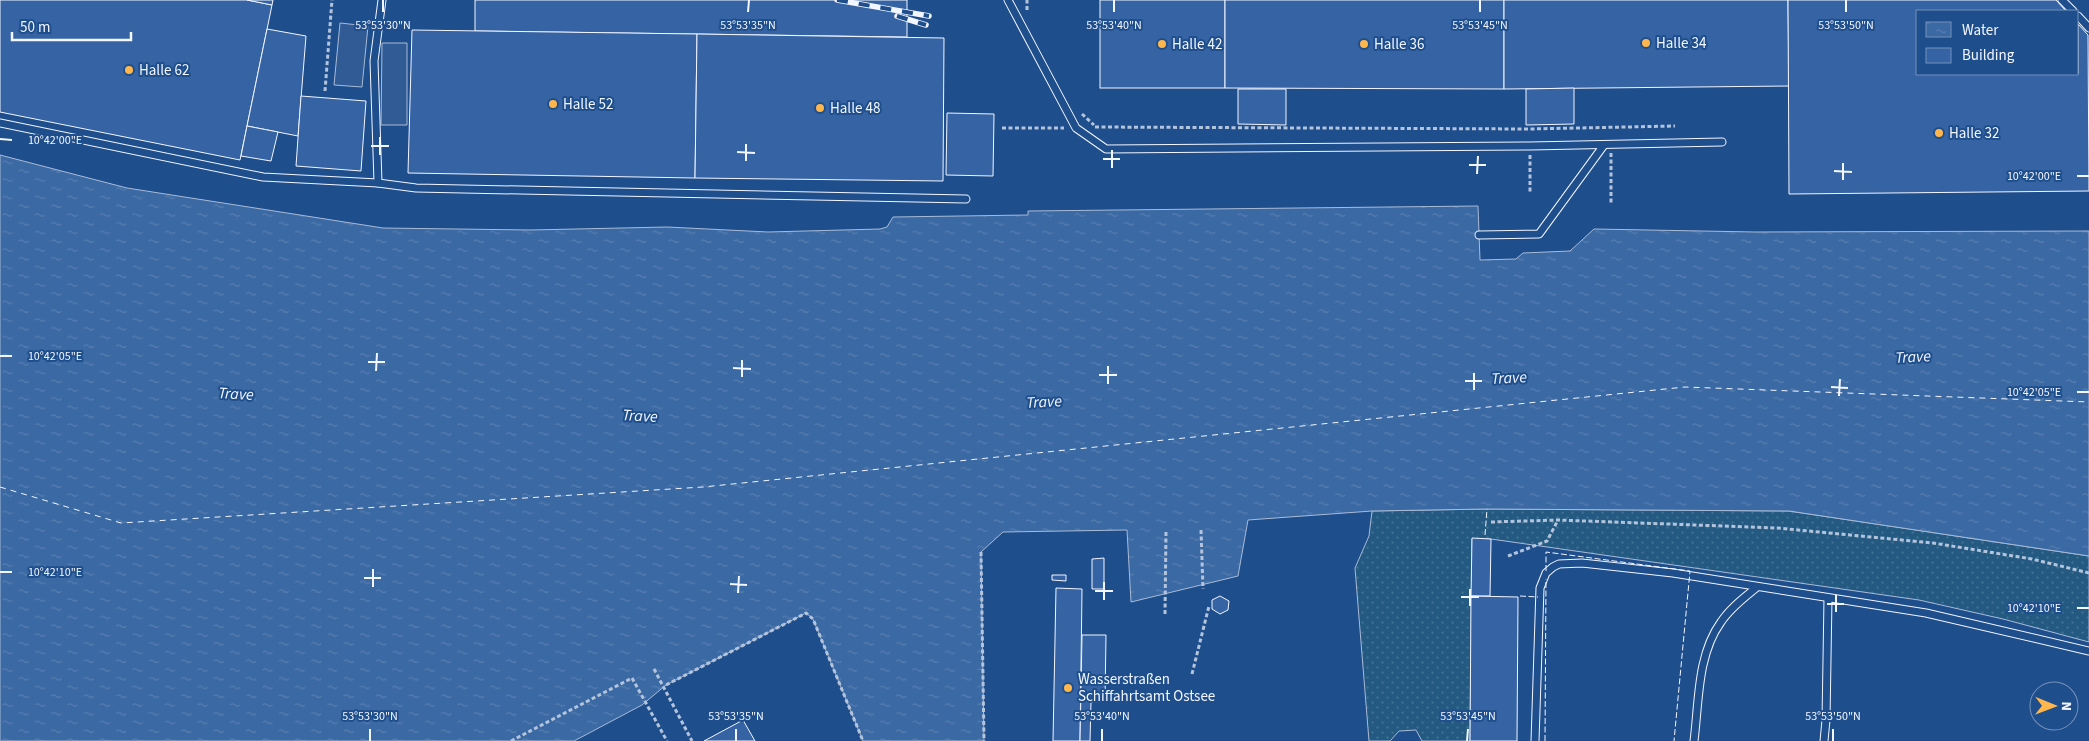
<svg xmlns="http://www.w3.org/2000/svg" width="2089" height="741" viewBox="0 0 2089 741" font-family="'Source Sans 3',sans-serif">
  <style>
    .grass { fill: url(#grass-dots); stroke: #a8bbd7 }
    .parking { fill: #305b95; stroke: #a8bbd7 }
    .water { fill: url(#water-ripples); stroke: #a8bbd7 }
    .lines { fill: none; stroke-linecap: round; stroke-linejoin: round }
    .ferry { stroke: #f2f6ff; stroke-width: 1; stroke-dasharray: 6 5; stroke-linecap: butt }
    .building { fill: #3563a3; stroke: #f2f6ff }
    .lane-casing { stroke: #f2f6ff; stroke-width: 9 }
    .path { stroke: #b3c4dc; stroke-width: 3; stroke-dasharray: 4 2.5; stroke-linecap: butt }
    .lane { stroke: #1f4e8c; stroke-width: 7 }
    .rail-casing { stroke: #f2f6ff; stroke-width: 5.5 }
    .rail { stroke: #1f4e8c; stroke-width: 4; stroke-dasharray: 11; stroke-linecap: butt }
    .fence { stroke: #f2f6ff; stroke-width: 1; stroke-dasharray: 6 2.5; stroke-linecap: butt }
    .ticks { fill: none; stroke: #f2f6ff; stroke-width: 2 }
    .poi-dot { fill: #ffb74d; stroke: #1f4e8c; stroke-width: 2 }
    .labels { text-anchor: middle; stroke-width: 4; stroke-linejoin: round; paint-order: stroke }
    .poi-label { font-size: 15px; fill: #f2f6ff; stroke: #1f4e8c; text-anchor: start }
    .water-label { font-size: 16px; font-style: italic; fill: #f2f6ff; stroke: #1f4e8c }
    .ticks-label { font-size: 12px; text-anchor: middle; fill: #f2f6ff; stroke: #1f4e8c; stroke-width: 4; stroke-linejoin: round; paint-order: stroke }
  </style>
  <defs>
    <pattern id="grass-dots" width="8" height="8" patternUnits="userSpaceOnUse" patternTransform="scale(1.25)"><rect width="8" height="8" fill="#245a82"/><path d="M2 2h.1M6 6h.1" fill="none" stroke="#447295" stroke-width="1.8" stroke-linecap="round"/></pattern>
    <pattern id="water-ripples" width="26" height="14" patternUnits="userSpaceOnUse" patternTransform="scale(1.25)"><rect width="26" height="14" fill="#3b69a3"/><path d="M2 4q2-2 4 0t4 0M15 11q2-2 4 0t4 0" fill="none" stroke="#587fb1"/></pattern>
  </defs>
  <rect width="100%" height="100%" fill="#1f4e8c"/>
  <polygon class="grass" points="1487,509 1789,511 2089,556 2089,642 2003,619 1919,600 1491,539 1472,539 1470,741 1422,741 1416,730 1399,731 1390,741 1369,741 1355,568 1369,536 1372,511"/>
  <g class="parking">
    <polygon points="340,23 368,26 362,87 334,85"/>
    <polygon points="382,43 407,43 407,125 381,125"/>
  </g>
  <polygon class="water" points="0,155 127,188 383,228 530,230 667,227 768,232 880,229 887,227 893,217 1028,215 1028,211 1478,206 1480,260 1516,259 1523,253 1570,251 1594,229 1755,232 2089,231 2089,556 1789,511 1487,509 1372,511 1248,520 1238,576 1131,602 1127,530 1003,532 981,552 984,741 863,741 813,619 806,613 666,685 642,705 574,741 0,741"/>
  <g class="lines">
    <polyline class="ferry" points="0,487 121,523 703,487 1685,387 2089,402"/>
  </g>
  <g class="building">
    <polygon points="0,0 247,0 272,5 240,160 0,112"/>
    <polygon points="247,0 273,0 272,5"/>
    <polygon points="475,0 907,0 907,37 475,31"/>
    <rect x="1100" y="0" width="125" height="88"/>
    <polygon points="1225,0 1504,0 1504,89 1225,88"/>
    <polygon points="1504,0 1788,0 1789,86 1504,89"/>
    <polygon points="1788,0 2056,0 2066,11 1918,11 1918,74 2078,74 2078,24 2088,35 2089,191 1789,194"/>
    <polygon points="267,29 306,36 298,136 247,126"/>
    <polygon points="412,30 697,34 695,178 408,173"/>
    <polygon points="697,34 944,38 943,181 695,178"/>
    <polygon points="1574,88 1574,124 1526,125 1526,89"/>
    <polygon points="1238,89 1286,89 1286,125 1238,124"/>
    <polygon points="301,96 366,101 361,171 296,166"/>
    <polygon points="947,113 994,114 993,176 946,175"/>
    <polygon points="247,126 278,132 271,161 241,156"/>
    <polygon points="1472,538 1491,539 1490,596 1471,596"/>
    <polygon points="1104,558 1104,589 1092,589 1092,559"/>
    <polygon points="1052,575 1066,575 1066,581 1052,580"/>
    <polygon points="1056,588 1082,589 1080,741 1053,741"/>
    <polygon points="1220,596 1229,601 1228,610 1220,614 1212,609 1212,600"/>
    <polygon points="1471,596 1518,597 1517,741 1470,741"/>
    <polygon points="1082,635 1106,635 1105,701 1091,702 1090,741 1080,741"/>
    <polygon points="743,720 755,741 704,741"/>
  </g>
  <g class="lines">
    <g class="lane-casing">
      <g id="lane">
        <polyline points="382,0 374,61 378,183 416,188 966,199"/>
        <polyline points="1008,0 1076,128 1106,149 1530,146 1722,142"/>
        <polyline points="2062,0 2073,11"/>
        <polyline points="2078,16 2089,28"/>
        <polyline points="0,123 263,177 378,183"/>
        <polyline points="1479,235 1539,234 1604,145"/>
        <polyline points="1535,741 1540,588 1546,573 1553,567 1559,564 1582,563 1673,573 1926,613 2089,651"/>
        <path d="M1694,741C1699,702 1697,655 1721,622C1730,608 1745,597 1757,587"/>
        <polyline points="1824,741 1826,720 1828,598"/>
      </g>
    </g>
    <g class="path">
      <polyline points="1027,10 1027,0"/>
      <polyline points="325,91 332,0"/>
      <polyline points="1082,114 1094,125"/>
      <polyline points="1095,127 1529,129 1675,126"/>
      <polyline points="1002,128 1064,128"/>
      <polyline points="1611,153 1611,204"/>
      <polyline points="1530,155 1530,192"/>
      <polyline points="1491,522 1558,520 1777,528 1933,543 2032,559 2089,573"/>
      <polyline points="1201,530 1203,589"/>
      <polyline points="981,552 984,741"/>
      <polyline points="1508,556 1547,541 1558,520"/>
      <polyline points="1165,614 1166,531"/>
      <polyline points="654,669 692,741"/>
      <polyline points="1192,674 1209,606"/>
      <polyline points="666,685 806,613 813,619 863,741"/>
      <polyline points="511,741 632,678 667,741"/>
    </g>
    <use href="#lane" class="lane"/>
    <g class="rail-casing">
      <g id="rail">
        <polyline points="837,0 929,16"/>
        <polyline points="897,16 926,25"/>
      </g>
    </g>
    <use href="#rail" class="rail"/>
    <g class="fence">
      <polyline points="1485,535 1487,509"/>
      <polyline points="1546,571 1546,552 1690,571 1674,741"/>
      <polyline points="1520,596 1538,597"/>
      <polyline points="1545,741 1546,579"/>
    </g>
  </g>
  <path class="ticks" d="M383,12V0M748,12L749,0M1114,12V0M1480,12V0M1846,12V0M0,139L12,140M371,146H389M737,152L755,153M380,155V137M1103,159H1120M746,161V144M1469,165H1486M1112,168V150M1834,171L1852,172M1477,174L1478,156M2077,176H2089M1843,180V163M0,356H12M368,362H385M733,368L751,369M376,371L377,353M1099,375H1117M742,377V360M1465,381H1482M1108,384V366M1831,387L1848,388M1474,390V373M2077,392H2089M1839,396L1840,379M0,572H12M364,578H381M730,584L747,585M373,587V569M1095,591H1113M738,593L739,576M1461,597H1479M1104,600V582M1827,604H1844M1470,606V589M2077,608H2089M1836,612V595M370,741V729M736,741V729M1102,741V729M1467,741L1468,729M1833,741V729"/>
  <g class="poi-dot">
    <circle cx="1646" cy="43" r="5"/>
    <circle cx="1162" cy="44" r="5"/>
    <circle cx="1364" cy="44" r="5"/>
    <circle cx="129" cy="70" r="5"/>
    <circle cx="553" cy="104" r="5"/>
    <circle cx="820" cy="108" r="5"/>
    <circle cx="1939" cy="133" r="5"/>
    <circle cx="1068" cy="688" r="5"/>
  </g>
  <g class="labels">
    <g class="poi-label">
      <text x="1656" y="48">Halle 34</text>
      <text x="1172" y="49">Halle 42</text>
      <text x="1374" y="49">Halle 36</text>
      <text x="139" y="75">Halle 62</text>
      <text x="563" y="109">Halle 52</text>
      <text x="830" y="113">Halle 48</text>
      <text x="1949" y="138">Halle 32</text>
      <text x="1078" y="684">Wasserstraßen<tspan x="1078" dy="17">Schiffahrtsamt Ostsee</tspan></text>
    </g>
    <g class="water-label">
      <text transform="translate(1913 356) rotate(-3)" y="6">Trave</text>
      <text transform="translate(1509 377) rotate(-3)" y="6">Trave</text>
      <text transform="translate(236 393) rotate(3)" y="6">Trave</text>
      <text transform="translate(1044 401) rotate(-3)" y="6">Trave</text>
      <text transform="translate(640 415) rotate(3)" y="6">Trave</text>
    </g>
  </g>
  <g class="ticks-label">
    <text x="383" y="29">53°53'30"N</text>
    <text x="748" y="29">53°53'35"N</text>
    <text x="1114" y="29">53°53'40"N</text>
    <text x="1480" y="29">53°53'45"N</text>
    <text x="1846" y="29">53°53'50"N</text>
    <text x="55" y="144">10°42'00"E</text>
    <text x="2034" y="180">10°42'00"E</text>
    <text x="55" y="360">10°42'05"E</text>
    <text x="2034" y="396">10°42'05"E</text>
    <text x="55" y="576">10°42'10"E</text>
    <text x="2034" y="612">10°42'10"E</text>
    <text x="370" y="720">53°53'30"N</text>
    <text x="736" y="720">53°53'35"N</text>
    <text x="1102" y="720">53°53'40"N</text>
    <text x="1468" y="720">53°53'45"N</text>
    <text x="1833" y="720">53°53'50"N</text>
  </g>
  <rect x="1916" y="10" width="162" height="65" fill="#1f4e8c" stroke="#7391ba"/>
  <rect x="1926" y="22" width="25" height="15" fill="url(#water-ripples)" stroke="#7391ba"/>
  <text x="1962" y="35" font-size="15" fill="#f2f6ff">Water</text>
  <rect x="1926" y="48" width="25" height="15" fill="#3563a3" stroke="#7391ba"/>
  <text x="1962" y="60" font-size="15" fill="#f2f6ff">Building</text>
  <g transform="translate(2054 706) rotate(91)"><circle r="24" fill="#1f4e8c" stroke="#7391ba"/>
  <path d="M0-4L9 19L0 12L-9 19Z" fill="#ffb74d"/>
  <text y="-8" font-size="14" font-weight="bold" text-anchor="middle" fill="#f2f6ff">N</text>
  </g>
  <path d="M12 32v8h119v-8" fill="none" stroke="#f2f6ff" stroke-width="2.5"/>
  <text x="20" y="32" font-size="15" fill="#f2f6ff" stroke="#1f4e8c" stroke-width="4" paint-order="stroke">50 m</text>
</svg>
